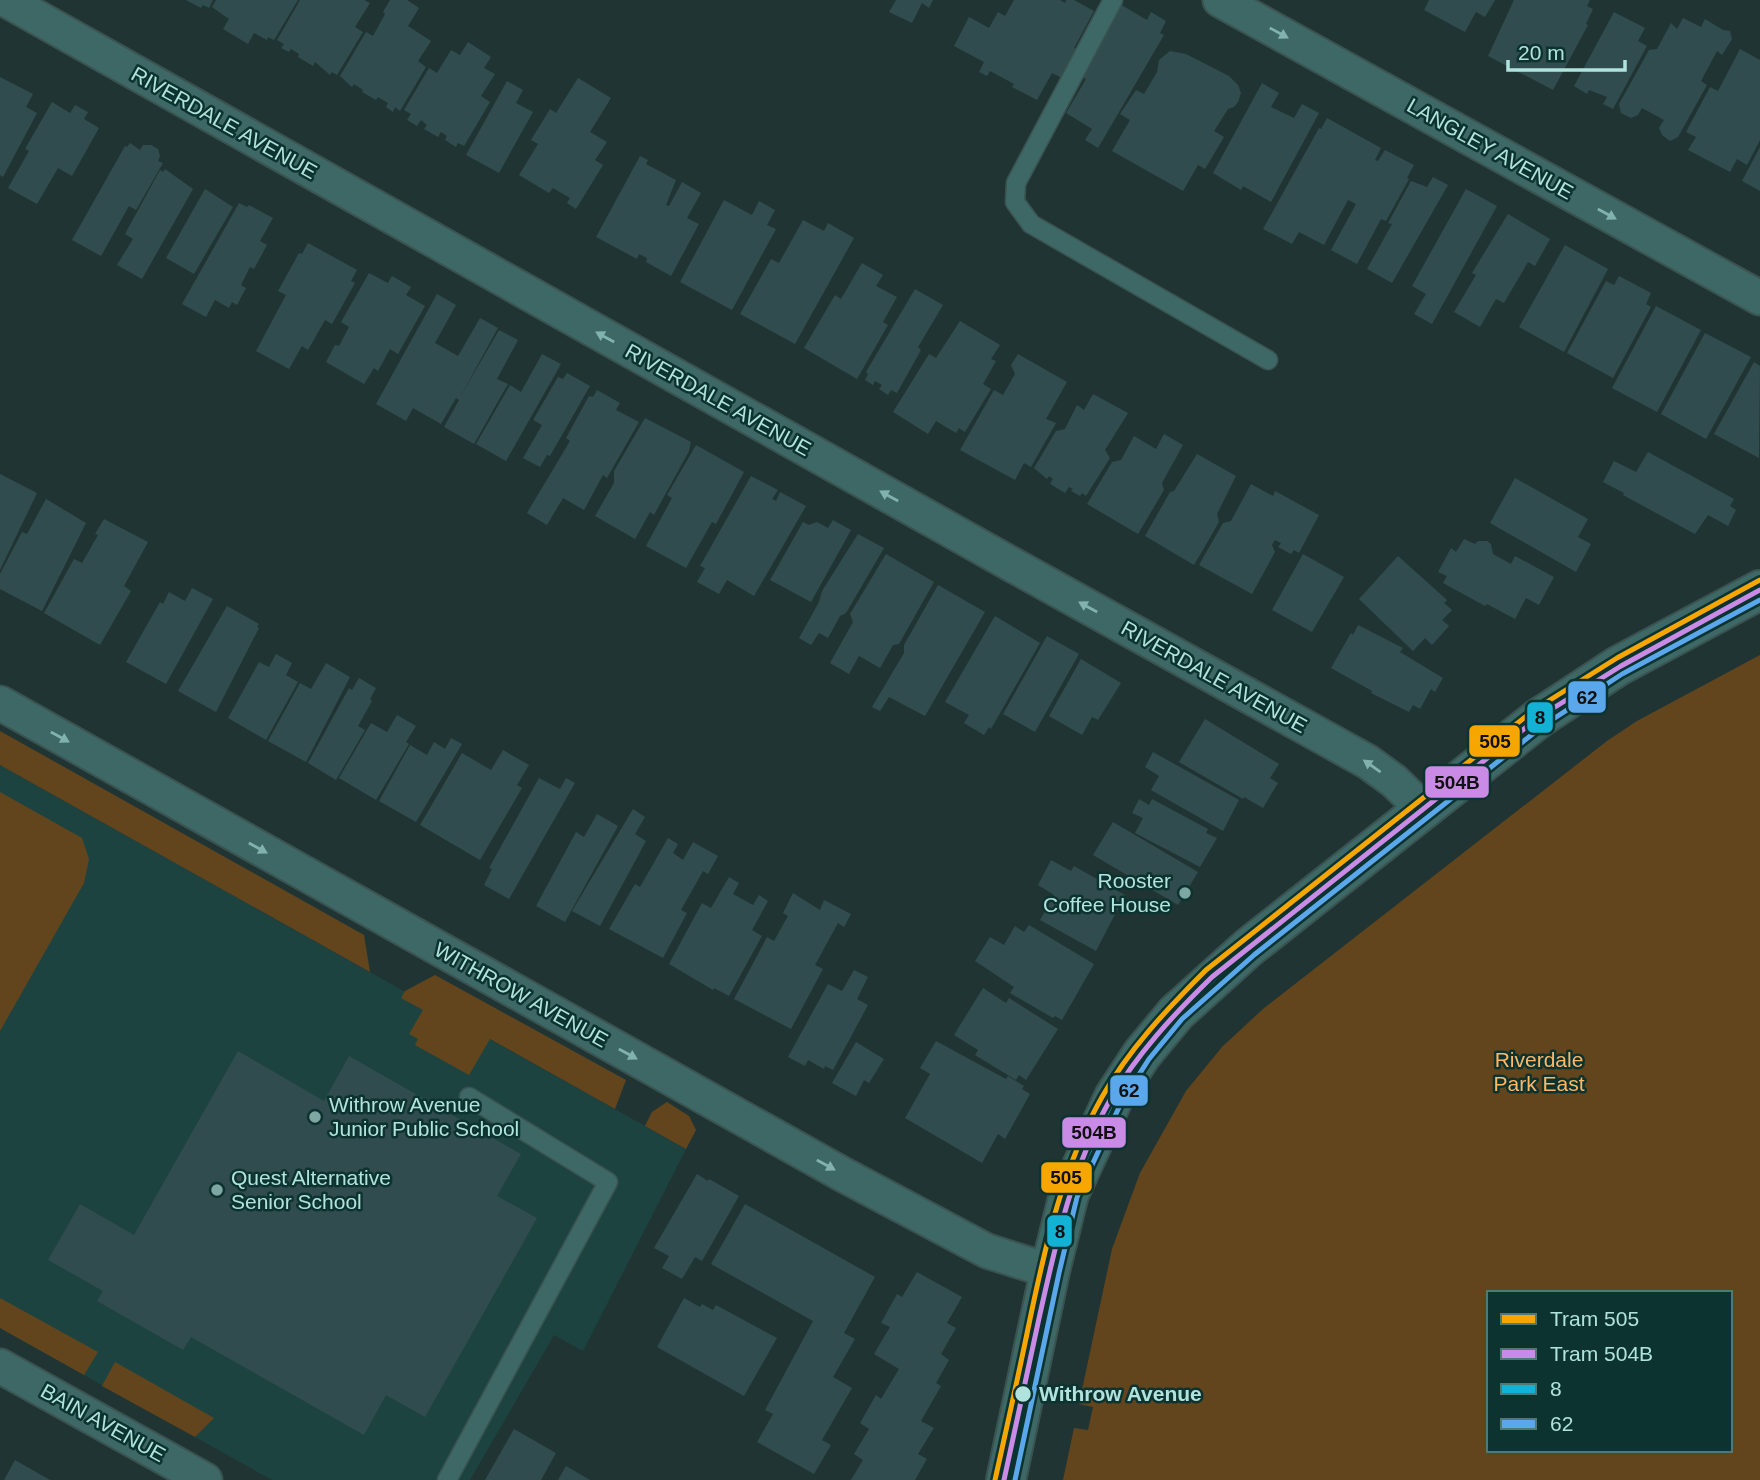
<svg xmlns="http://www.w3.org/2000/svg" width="1760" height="1480" viewBox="0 0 1760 1480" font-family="Helvetica,sans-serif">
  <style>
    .built { fill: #1d4340 }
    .green { fill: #63451d; fill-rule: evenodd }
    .building { fill: #314c4e }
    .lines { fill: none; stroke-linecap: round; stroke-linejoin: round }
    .lane-casing { stroke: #3a5351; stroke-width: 21 }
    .street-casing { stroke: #3a5351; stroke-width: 37 }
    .secondary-casing { stroke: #3a5351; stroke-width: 42 }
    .lane { stroke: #3d6866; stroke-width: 18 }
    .street { stroke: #3d6866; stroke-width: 33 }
    .secondary { stroke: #3d6866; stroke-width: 38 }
    .bus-1-casing { stroke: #0d3330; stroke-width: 10 }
    .bus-2-casing { stroke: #0d3330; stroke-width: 10 }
    .bus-1 { stroke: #13b2d5; stroke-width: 5 }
    .bus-2 { stroke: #5aa8eb; stroke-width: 5 }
    .tram-1-casing { stroke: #0d3330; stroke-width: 10 }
    .tram-2-casing { stroke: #0d3330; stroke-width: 10 }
    .tram-1 { stroke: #f7a600; stroke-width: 5 }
    .tram-2 { stroke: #ca8be6; stroke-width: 5 }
    .oneway { fill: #82b2ae }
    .poi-dot { fill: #7ea6a2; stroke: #0d3330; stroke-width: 2.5 }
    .stop-dot { fill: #b0e3de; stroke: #0d3330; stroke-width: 2.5 }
    .labels { text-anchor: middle; stroke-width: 5; stroke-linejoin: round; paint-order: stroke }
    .street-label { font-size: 21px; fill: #b0e3de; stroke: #0d3330 }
    .poi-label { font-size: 21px; fill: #b0e3de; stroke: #0d3330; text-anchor: start }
    .park-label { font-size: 21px; fill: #fdb765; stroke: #0d3330 }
    .stop-label { font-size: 21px; font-weight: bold; fill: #b0e3de; stroke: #0d3330; text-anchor: start }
    .line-badge { stroke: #0d3330; stroke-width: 2.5 }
    .pale-badge-label { font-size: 19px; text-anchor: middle; font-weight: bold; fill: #111 }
  </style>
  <rect width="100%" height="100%" fill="#203533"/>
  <polygon class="built" points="0,765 686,1149 583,1351 554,1335 470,1480 272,1480 0,1328"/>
  <g class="green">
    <path d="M1760,655V1480H1063L1074,1428L1088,1430L1093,1407L1079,1404L1112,1249L1140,1173L1186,1091L1222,1047L1263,1009L1607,741L1637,721ZM1489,1293H1730V1450H1489Z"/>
    <polygon points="0,731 364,935 370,972 0,765"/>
    <polygon points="0,792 82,838 89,859 84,883 0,1031"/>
    <polygon points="435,975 626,1080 615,1109 490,1039 469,1075 415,1045 418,1039 409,1034 423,1010 401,998 405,991"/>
    <polygon points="667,1102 689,1116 696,1130 686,1149 645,1126 652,1112"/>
    <polygon points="0,1298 98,1352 84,1375 0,1328"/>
    <polygon points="115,1362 214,1418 195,1437 102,1386"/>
  </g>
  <g class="building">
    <polygon points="186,0 213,0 209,8 203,5 201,8"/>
    <polygon points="216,0 298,0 274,40 268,37 267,40 254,33 248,44 223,29 229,19 212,7"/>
    <polygon points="300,0 364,0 370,3 355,27 363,32 337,75 332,72 330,75 315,62 313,66 298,57 299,54 291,49 289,52 281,48 284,44 277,40"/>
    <polygon points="390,0 407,0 419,8 408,26 431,41 418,61 426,67 400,111 395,107 393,112 386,107 388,103 378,97 376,100 362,92 363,90 354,84 352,87 340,76 366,32 373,36 385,14 383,12"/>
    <polygon points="896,0 933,0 929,8 922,3 912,23 889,12"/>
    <polygon points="1014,0 1060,0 1065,3 1066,0 1074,0 1094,11 1074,48 1081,52 1066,80 1052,73 1037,100 1012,87 1014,84 990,71 987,76 979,72 984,62 954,46 969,17 989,28 998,12 1005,16"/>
    <polygon points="1429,0 1495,0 1485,17 1476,12 1465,32 1424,10"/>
    <polygon points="1514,0 1590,0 1587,6 1593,9 1586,24 1588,25 1553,90 1488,56"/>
    <polygon points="1118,3 1147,20 1151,12 1166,21 1160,33 1164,35 1098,148 1085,140 1092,129 1066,113 1086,79 1076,74"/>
    <polygon points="1614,12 1645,28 1638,41 1647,46 1613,109 1603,104 1607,97 1589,90 1587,94 1574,86"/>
    <polygon points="1683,18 1701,27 1705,19 1723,30 1730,31 1732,39 1722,55 1717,51 1701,81 1707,85 1678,137 1670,141 1662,135 1659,128 1664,120 1642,108 1638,115 1631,118 1621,113 1619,104 1649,50 1657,49 1671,23 1677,29"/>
    <polygon points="468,42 491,57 484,68 495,74 481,96 490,102 464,146 458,143 456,147 445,140 447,136 441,132 438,137 424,129 427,125 421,120 417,126 407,120 411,114 404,110 429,68 437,73 451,50 460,55"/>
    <polygon points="1740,49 1760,60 1760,140 1747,165 1737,159 1730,172 1688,150 1696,137 1686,132 1710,87 1718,91"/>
    <polygon points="1170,51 1186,54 1229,76 1238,85 1241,93 1238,102 1234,107 1228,109 1214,131 1224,137 1205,169 1198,165 1183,191 1112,151 1130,120 1120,114 1136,90 1144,94 1157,72 1159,60"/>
    <polygon points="0,77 33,94 26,107 37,113 3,177 0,175"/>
    <polygon points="578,78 611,98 590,132 607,142 595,160 603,165 576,209 567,203 570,198 553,188 549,193 519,175 538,144 531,140 550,109 556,113"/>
    <polygon points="507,81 523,90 516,103 533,112 499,173 466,155"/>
    <polygon points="1262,83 1279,93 1271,107 1294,118 1302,104 1319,113 1271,202 1243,186 1241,190 1213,173"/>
    <polygon points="52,102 70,113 75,105 88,112 84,119 99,128 72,176 58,168 37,204 8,188 29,151 25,149"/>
    <polygon points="1327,118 1381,148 1375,160 1378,161 1385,150 1414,165 1407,178 1409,179 1386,221 1381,219 1357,264 1331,250 1356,204 1348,200 1324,245 1299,232 1292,244 1263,229 1319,128 1321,129"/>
    <polygon points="130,143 140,150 143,145 151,145 158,149 160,156 158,161 163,163 136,210 129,206 101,256 72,240 125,146 127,147"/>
    <polygon points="1760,147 1760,191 1742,181"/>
    <polygon points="640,156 648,160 646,164 676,180 666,205 669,206 682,182 701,193 687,218 699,224 671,276 646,262 647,258 639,254 637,259 596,237"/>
    <polygon points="165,169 193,189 142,279 117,265 133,239 125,234 160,170 163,172"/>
    <polygon points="1433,177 1448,185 1392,283 1367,269 1392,224 1388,223 1411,181 1427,187"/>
    <polygon points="205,189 233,207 194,274 166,258"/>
    <polygon points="1466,189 1497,206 1432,324 1414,314 1426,294 1412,286"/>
    <polygon points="724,200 752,215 759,201 775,210 767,225 776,229 732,310 680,282"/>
    <polygon points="239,203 247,207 249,205 273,218 260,241 267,245 254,269 250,267 241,285 246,288 237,305 232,302 229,308 215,300 206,317 182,304"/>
    <polygon points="1508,214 1550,239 1535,266 1528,262 1504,303 1496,299 1480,327 1454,312 1476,275 1472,273"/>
    <polygon points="803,220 824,231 828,223 854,238 795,344 740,314 771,259 779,263"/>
    <polygon points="308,243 357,270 351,281 355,283 332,324 325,320 308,350 302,346 289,369 256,351 286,295 278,291 299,253 302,254"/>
    <polygon points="1565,245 1608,269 1564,352 1519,327"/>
    <polygon points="862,263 883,275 876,286 897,297 883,322 888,325 857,379 804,348 835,295 841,299"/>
    <polygon points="369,273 388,283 392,276 411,287 406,295 425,306 398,354 390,349 378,371 374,368 364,384 326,362 335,345 339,346 349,327 341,322"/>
    <polygon points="1619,276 1651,293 1646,304 1651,307 1613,378 1567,353 1606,281 1614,285"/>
    <polygon points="915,289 943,305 918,347 921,350 897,393 891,390 888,395 879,389 882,385 875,381 873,385 865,380 868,374 866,372"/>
    <polygon points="437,294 456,305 435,343 458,356 480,318 498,328 460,397 499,330 518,340 497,379 508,384 474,444 444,427 459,400 456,398 441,424 413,408 406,421 376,404"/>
    <polygon points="1656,306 1701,330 1657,412 1612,388"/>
    <polygon points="960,321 1000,345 991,359 996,361 983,384 991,389 965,432 959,428 956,433 936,421 928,434 893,412 929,354 936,358"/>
    <polygon points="1705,333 1751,357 1706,439 1661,414"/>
    <polygon points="542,354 561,364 506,461 476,444 510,385 521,392"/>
    <polygon points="1018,354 1067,382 1046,419 1056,423 1031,467 1024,463 1015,480 960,450 994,390 1003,395 1015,374 1011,365"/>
    <polygon points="1754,362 1760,366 1759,458 1714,434"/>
    <polygon points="567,373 590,386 550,456 547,455 540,467 523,458 542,425 533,420 558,377 563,379"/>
    <polygon points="597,390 620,403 616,410 639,422 607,478 603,475 584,510 563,498 547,525 527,513 570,441 566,438 589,396 593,397"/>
    <polygon points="1093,394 1128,413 1105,450 1110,458 1086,496 1082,493 1080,496 1071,491 1073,489 1069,487 1065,493 1050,484 1053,479 1049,476 1047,479 1034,468 1056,431 1065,429 1077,405 1084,410"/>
    <polygon points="645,418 691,442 689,451 654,515 650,512 635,539 595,516 614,483 614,471"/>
    <polygon points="1164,434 1183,445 1162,483 1164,490 1138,534 1087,504 1112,462 1121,460 1134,436 1156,449"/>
    <polygon points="696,445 744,472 716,524 712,522 686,568 646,546 672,498 667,495"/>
    <polygon points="1648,452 1734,499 1730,506 1736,510 1728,526 1708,515 1695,534 1623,495 1624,493 1603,482 1614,461 1636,472"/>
    <polygon points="1197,454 1236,476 1217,514 1219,522 1194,565 1145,536 1170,492 1174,491"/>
    <polygon points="0,474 37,493 0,570"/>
    <polygon points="751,476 778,490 772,499 776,501 780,492 806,506 754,596 727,580 719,594 697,582 705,568 700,566"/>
    <polygon points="1515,478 1588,519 1578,537 1591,544 1576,572 1490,523"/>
    <polygon points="1251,484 1273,496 1275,491 1319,515 1299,553 1294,550 1291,554 1278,547 1281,543 1275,540 1272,545 1275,552 1252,594 1199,565 1223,523 1231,521"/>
    <polygon points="46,499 86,523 42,611 0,589 0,574 22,532 27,534"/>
    <polygon points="104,519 148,542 124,586 131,591 100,645 44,613 74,559 82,563 98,535 95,534"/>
    <polygon points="833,520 851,530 811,602 770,580 803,522 809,525 817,522 828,528"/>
    <polygon points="858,534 884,548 846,613 840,616 828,638 819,633 811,645 799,638 819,602 822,591"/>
    <polygon points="1464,539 1475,544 1478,541 1487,541 1491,544 1493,554 1511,564 1515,556 1554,577 1539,605 1526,598 1515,619 1487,604 1485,606 1443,583 1447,576 1438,572 1451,548 1456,552"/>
    <polygon points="886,554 934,582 899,644 893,645 880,668 859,656 849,674 830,663 853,622 850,614"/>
    <polygon points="1303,554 1344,577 1312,632 1272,610"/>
    <polygon points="1398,556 1447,600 1444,603 1452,610 1442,620 1449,626 1432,645 1425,638 1413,651 1359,599"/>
    <polygon points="938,585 985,612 925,716 889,697 880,711 872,707 904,653 904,645"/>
    <polygon points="192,588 213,599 166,684 126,662 160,602 163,604 169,592 185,601"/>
    <polygon points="227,606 259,624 257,627 259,628 216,712 178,691"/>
    <polygon points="995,616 1040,643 991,729 989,727 984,735 964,723 969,715 945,702"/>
    <polygon points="1358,625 1403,648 1400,652 1443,678 1435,692 1431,689 1420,709 1413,705 1409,712 1371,693 1372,691 1331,668 1351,633 1353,635"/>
    <polygon points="1047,636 1079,654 1035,732 1003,714"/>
    <polygon points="276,654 292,663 286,675 298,682 266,740 228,718 259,662 269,667"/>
    <polygon points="1081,659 1121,683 1098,720 1092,717 1082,735 1049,716"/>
    <polygon points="326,663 350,677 306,762 268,741 300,683 311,689"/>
    <polygon points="359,678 376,688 370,699 372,701 358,726 365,730 336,780 308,763 349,688 352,690"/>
    <polygon points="397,715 416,726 406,742 409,744 376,800 339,778 371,723 387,732"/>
    <polygon points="1205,719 1279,764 1270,778 1278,783 1263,808 1244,797 1243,799 1179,762"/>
    <polygon points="451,738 462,744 416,822 379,801 410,745 427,755 434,742 445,749"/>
    <polygon points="503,750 529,765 517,785 522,788 480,860 420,825 462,753 491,770"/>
    <polygon points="1153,752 1239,800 1223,831 1151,790 1159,776 1145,767"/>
    <polygon points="539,778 560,789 566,778 575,783 509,899 484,885 492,869 489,868"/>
    <polygon points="1139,799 1149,805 1152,799 1208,829 1206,833 1217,838 1200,867 1135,833 1143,818 1132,813"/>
    <polygon points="633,809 645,817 635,834 646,841 600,926 572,911"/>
    <polygon points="597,814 618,826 565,922 536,906 576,832 584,837"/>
    <polygon points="1113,822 1198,872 1178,905 1093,855"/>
    <polygon points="668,838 678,844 673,853 683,860 693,842 718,856 708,874 703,871 681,910 687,913 663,958 609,929 635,884 640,887"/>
    <polygon points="1051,860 1071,871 1074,866 1125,895 1096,951 1040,920 1054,895 1038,885"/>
    <polygon points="729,877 739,883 733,894 753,905 759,895 768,901 752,930 762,936 729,996 714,988 713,990 669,964 702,903 711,908"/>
    <polygon points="793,893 820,910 824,900 851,914 844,927 838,923 815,965 823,969 791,1029 734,999 767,937 774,941 788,916 783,913"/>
    <polygon points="1029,925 1094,964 1062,1020 1055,1016 1053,1018 1010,993 1014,987 975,961 990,937 1004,945 1015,926 1024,932"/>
    <polygon points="854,970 868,977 857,999 868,1005 833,1070 825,1066 824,1069 808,1060 805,1066 788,1057 828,984 842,991"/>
    <polygon points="983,988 1006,1003 1009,998 1058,1029 1026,1080 1019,1075 1016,1080 975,1055 978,1050 954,1035"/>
    <polygon points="936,1041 1006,1079 1008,1076 1024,1086 1022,1089 1030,1094 1005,1139 998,1134 982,1163 905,1118 930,1074 920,1068"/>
    <polygon points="856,1042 884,1059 869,1083 864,1080 856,1096 832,1083"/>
    <polygon points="238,1051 324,1101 349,1056 521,1154 497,1196 537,1218 425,1417 386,1395 364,1435 191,1337 183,1350 97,1301 103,1291 48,1260 80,1204 134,1235"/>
    <polygon points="697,1174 708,1181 709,1179 739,1196 702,1261 695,1257 682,1279 662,1268 669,1256 654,1248"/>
    <polygon points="745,1204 875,1277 844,1333 855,1339 833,1377 852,1388 822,1440 831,1445 814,1474 757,1442 773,1414 765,1410 813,1321 711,1264"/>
    <polygon points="917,1272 962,1297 947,1323 956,1328 941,1354 949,1360 936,1383 941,1386 921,1421 934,1428 918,1454 927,1459 915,1480 851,1480 863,1460 854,1454 869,1429 860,1423 876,1395 881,1399 899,1369 874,1354 890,1327 881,1323 897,1294 902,1297"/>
    <polygon points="684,1298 700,1307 702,1304 713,1310 716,1305 777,1338 744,1396 657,1347"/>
    <polygon points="514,1429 556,1453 541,1480 485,1480"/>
    <polygon points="15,1460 50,1480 4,1480"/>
    <polygon points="566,1466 590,1480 558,1480"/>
  </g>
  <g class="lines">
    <g class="lane-casing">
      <g id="lane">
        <polyline points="1113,0 1016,183 1015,202 1031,224 1268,360"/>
        <polyline points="447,1480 608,1182 469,1097"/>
      </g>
    </g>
    <g class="street-casing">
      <g id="street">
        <polyline points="6,0 1011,564 1368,762 1394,781 1424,810"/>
        <polyline points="1220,0 1760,298"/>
        <polyline points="0,703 842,1174 987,1251 1050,1271"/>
        <polyline points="0,1366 205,1480"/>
      </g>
    </g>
    <g class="secondary-casing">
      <polyline id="secondary" points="1006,1480 1050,1271 1069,1194 1114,1097 1142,1054 1176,1013 1248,948 1539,718 1618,666 1760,590"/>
    </g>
    <use href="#lane" class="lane"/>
    <use href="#street" class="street"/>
    <use href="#secondary" class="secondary"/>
    <g class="bus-1-casing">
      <polyline id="bus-1" points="1006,1480 1050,1271 1069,1194 1114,1097 1142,1054 1176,1013 1248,948 1539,718 1618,666 1760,590"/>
    </g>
    <g class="bus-2-casing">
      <polyline id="bus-2" points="1015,1480 1059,1273 1077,1197 1122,1101 1149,1059 1182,1019 1254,955 1544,725 1622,674 1760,600"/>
    </g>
    <use href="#bus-1" class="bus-1"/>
    <use href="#bus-2" class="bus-2"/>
    <g class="tram-1-casing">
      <path id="tram-1" d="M995,1480C1007,1426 1019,1373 1030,1319C1046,1243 1063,1166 1102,1097C1129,1049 1167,1009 1206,970L1534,710L1617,658L1760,580"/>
    </g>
    <g class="tram-2-casing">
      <path id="tram-2" d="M1004,1480C1015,1428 1027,1375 1038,1323C1055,1247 1071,1169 1110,1100C1137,1054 1174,1014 1212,977L1539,717L1621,666L1760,590"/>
    </g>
    <use href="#tram-1" class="tram-1"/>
    <use href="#tram-2" class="tram-2"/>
  </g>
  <defs><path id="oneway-solid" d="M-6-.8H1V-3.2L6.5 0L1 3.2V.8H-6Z" transform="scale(1.75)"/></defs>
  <g class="oneway">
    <use href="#oneway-solid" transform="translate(1279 33) rotate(29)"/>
    <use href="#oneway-solid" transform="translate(1607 214) rotate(29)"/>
    <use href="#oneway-solid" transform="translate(605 337) rotate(-151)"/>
    <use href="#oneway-solid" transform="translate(889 496) rotate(-151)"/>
    <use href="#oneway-solid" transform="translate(1088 607) rotate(-151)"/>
    <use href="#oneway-solid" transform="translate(60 737) rotate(29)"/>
    <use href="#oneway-solid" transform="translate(1372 766) rotate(-145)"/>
    <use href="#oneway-solid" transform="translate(258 848) rotate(29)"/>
    <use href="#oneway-solid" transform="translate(628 1054) rotate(29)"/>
    <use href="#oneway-solid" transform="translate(826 1165) rotate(29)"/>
  </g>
  <g class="poi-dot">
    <circle cx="1185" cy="893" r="7"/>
    <circle cx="315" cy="1117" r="7"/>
    <circle cx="217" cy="1190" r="7"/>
  </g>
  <circle class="stop-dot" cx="1023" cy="1394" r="9"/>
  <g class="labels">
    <g class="street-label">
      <text transform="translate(224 123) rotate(29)" y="7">RIVERDALE AVENUE</text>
      <text transform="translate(1490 149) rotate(29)" y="7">LANGLEY AVENUE</text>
      <text transform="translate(718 400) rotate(29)" y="7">RIVERDALE AVENUE</text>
      <text transform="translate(1214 677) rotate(29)" y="7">RIVERDALE AVENUE</text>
      <text transform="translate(521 995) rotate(29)" y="7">WITHROW AVENUE</text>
      <text transform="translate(103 1423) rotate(29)" y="7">BAIN AVENUE</text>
    </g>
    <g class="poi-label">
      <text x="1171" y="888" text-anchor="end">Rooster<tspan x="1171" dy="24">Coffee House</tspan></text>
      <text x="329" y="1112">Withrow Avenue<tspan x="329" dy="24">Junior Public School</tspan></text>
      <text x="231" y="1185">Quest Alternative<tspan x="231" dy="24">Senior School</tspan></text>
    </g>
    <g class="park-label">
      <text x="1539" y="1067">Riverdale<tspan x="1539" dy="24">Park East</tspan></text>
    </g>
    <g class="stop-label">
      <text x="1039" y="1401">Withrow Avenue</text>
    </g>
  </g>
  <g class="line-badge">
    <rect x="1567" y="680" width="40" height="34" rx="7" fill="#5aa8eb"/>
    <rect x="1526" y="701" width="28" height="33" rx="7" fill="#13b2d5"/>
    <rect x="1468" y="724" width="53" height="34" rx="7" fill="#f7a600"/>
    <rect x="1424" y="765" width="66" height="34" rx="7" fill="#ca8be6"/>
    <rect x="1109" y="1074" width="40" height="33" rx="7" fill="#5aa8eb"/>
    <rect x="1061" y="1116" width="66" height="33" rx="7" fill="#ca8be6"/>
    <rect x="1040" y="1161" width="53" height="33" rx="7" fill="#f7a600"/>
    <rect x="1046" y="1214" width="27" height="34" rx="7" fill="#13b2d5"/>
  </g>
  <g class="pale-badge-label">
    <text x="1587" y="704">62</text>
    <text x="1540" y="724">8</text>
    <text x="1495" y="748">505</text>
    <text x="1457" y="789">504B</text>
    <text x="1129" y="1097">62</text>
    <text x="1094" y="1139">504B</text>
    <text x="1066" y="1184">505</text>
    <text x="1060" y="1238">8</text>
  </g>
  <rect x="1487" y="1291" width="245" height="161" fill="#0d3330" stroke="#4e7976" stroke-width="2"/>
  <rect x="1501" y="1314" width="35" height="10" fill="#f7a600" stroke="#4e7976" stroke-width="2"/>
  <text x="1550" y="1326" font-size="21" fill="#b0e3de">Tram 505</text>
  <rect x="1501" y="1349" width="35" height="10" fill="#ca8be6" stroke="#4e7976" stroke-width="2"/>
  <text x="1550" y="1361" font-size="21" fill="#b0e3de">Tram 504B</text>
  <rect x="1501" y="1384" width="35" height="10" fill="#13b2d5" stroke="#4e7976" stroke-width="2"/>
  <text x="1550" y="1396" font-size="21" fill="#b0e3de">8</text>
  <rect x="1501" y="1419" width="35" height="10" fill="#5aa8eb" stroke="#4e7976" stroke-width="2"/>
  <text x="1550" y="1431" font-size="21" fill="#b0e3de">62</text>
  <path d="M1508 60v10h117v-10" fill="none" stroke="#b0e3de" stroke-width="3.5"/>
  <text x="1518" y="60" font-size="21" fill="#b0e3de" stroke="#0d3330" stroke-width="5" paint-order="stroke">20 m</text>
</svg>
